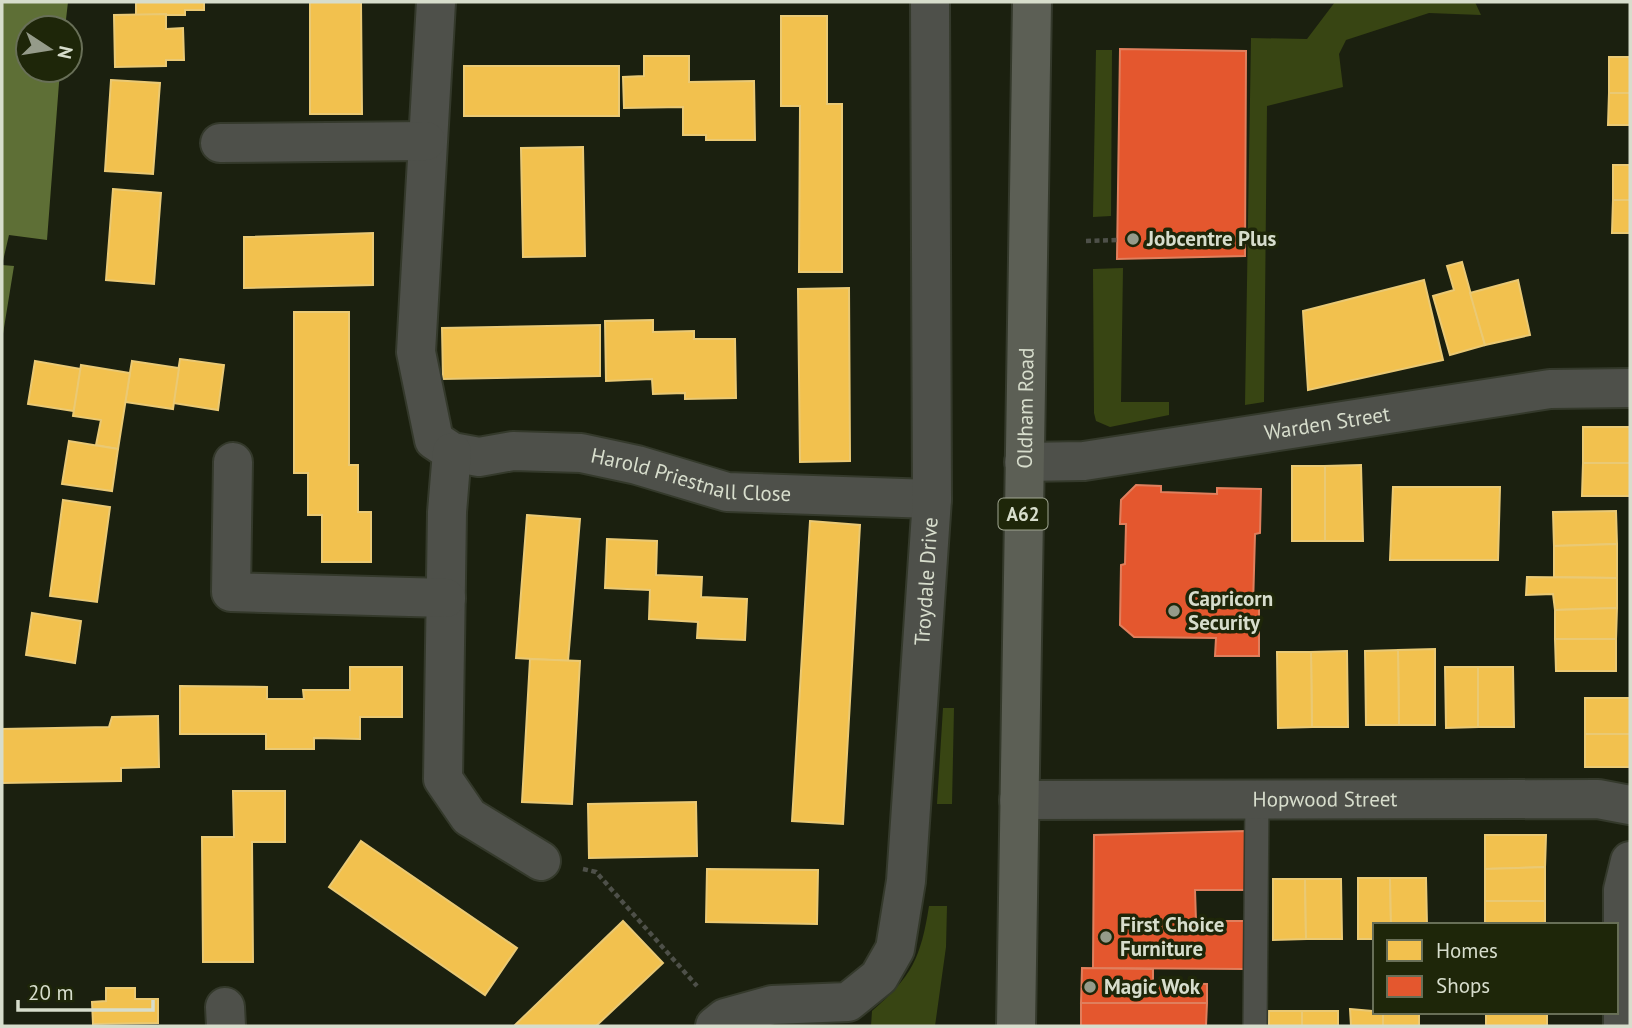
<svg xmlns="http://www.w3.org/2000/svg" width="1632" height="1028" viewBox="0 0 1632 1028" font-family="'PT Sans',sans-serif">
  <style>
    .green { fill: #384513 }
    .water { fill: #5e6f36 }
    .homes { fill: #f2c14e; stroke: #eac974; stroke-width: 2 }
    .shops { fill: #e4572e; stroke: #e07f5d; stroke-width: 2 }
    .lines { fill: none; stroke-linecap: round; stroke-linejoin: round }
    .lane-casing { stroke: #34392b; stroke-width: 26 }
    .street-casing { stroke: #34392b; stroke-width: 42 }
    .highway-casing { stroke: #34392b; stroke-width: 42 }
    .path { stroke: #4e5049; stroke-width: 4.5; stroke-dasharray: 5 3.5; stroke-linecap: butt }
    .lane { stroke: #4e504a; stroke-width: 23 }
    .street { stroke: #4e504a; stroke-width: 38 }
    .highway { stroke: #5c5f55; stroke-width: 38 }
    .poi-dot { fill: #959b8a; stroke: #1e2609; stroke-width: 2.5 }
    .labels { text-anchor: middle; stroke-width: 7; stroke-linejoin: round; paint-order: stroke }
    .shield { fill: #1e2609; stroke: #a0a692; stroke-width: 2 }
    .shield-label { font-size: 19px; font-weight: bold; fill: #d7ddcc }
    .poi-label { font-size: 21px; font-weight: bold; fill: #d7ddcc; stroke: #1e2609; text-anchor: start }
    .street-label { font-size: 21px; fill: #d7ddcc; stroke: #1e2609 }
  </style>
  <rect width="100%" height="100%" fill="#1b200f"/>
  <g class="green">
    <polygon points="1335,2 1475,2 1481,15 1429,13 1346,40 1339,54 1343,87 1267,106 1264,402 1245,405 1251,38 1307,39"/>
    <polygon points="1096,50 1112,50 1111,216 1093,217"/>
    <polygon points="1123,268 1121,402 1169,402 1169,415 1110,427 1096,421 1094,413 1093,269"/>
    <polygon points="943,708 954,708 952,804 937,804"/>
    <path d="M929,906H947L946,947L935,1026H871L872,1011C912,977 921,957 929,906Z"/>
  </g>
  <polygon class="water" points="2,2 68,2 65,28 28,28 28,70 60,70 47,240 9,235 2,265 14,266 2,340"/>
  <g class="homes">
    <polygon points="136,2 204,2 204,10 185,10 185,15 136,15"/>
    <polygon points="310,2 361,2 362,114 310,114"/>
    <polygon points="166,14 166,29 183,28 184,60 166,60 166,66 115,67 114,15"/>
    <polygon points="781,16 827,16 827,104 842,104 842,272 799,272 800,106 781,106"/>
    <polygon points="644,56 689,56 689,82 754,81 755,140 706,140 706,135 683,135 683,107 624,108 623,77 644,76"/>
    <rect x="1609" y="57" width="21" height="36"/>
    <rect x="464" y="66" width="155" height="50"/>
    <polygon points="111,80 160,83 153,174 105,171"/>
    <polygon points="1609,93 1630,93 1630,125 1608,125"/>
    <polygon points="583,147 585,256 523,257 521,148"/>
    <rect x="1613" y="165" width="17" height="35"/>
    <polygon points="113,189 161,193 154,284 106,280"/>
    <polygon points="1613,200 1630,200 1630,233 1612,233"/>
    <polygon points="373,233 373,285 244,288 244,237"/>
    <polygon points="1462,262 1485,345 1450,355 1433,296 1454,290 1447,266"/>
    <polygon points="1424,280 1443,360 1308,390 1303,311"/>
    <polygon points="1518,280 1530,335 1485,345 1470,293"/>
    <polygon points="849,288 850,461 800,462 798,289"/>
    <polygon points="294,312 349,312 349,465 358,465 358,512 371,512 371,562 322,562 322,515 308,515 308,473 294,473"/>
    <polygon points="653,320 653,332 694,331 694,339 735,339 736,398 685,399 685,393 653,394 652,379 606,381 605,321"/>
    <polygon points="600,325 600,376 443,379 442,328"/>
    <polygon points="180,359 224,365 218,410 173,403"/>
    <polygon points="35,361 81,369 74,411 28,404"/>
    <polygon points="132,361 179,368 173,409 125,402"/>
    <polygon points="81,365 130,373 118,449 96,445 101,420 73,416"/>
    <rect x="1583" y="427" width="47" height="36"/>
    <polygon points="69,441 118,449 112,491 62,484"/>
    <polygon points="1583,463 1630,463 1630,496 1582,496"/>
    <polygon points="1361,465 1363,541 1325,541 1325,466"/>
    <rect x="1292" y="466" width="33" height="75"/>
    <polygon points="1393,487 1500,487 1498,560 1390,560"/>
    <polygon points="63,500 110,507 97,602 50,596"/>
    <polygon points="1616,511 1617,544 1554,546 1553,512"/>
    <polygon points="527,515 580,519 568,661 516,658"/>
    <polygon points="810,521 860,525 843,824 792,821"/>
    <polygon points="607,539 657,541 656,575 702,577 701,597 747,599 745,640 697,638 698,622 649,619 650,590 605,588"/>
    <polygon points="1617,544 1617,578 1554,577 1554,546"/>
    <polygon points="1527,577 1617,578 1617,608 1555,610 1553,594 1526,595"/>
    <polygon points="1617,608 1616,639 1555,639 1555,610"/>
    <polygon points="32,613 81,621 75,663 26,655"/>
    <polygon points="1555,639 1616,639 1616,671 1556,671"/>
    <polygon points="1435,649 1435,725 1399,725 1398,650"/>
    <polygon points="1398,650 1399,725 1366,725 1365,651"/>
    <polygon points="1347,651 1348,727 1312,727 1311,652"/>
    <polygon points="1277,652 1311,652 1312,727 1278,728"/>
    <polygon points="530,659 580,661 572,804 522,802"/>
    <polygon points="350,667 402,667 402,717 360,717 360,739 314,738 314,749 266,749 266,734 180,734 180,686 267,687 267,699 304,699 303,690 350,690"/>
    <polygon points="1445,667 1478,667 1478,727 1446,728"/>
    <polygon points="1478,667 1513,667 1514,727 1478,727"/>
    <rect x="1585" y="698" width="45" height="36"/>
    <polygon points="158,716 159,767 121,768 121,781 2,783 2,729 109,727 112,717"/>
    <rect x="1585" y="734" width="45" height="33"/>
    <polygon points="233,791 285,791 285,842 252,842 253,962 203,962 202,837 234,837"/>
    <polygon points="696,802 697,856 589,858 588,804"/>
    <polygon points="1485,835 1546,835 1545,867 1485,869"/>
    <polygon points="361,841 517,948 485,995 329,887"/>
    <polygon points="1545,867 1545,901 1485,901 1485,869"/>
    <polygon points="707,869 818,870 817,924 706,922"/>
    <polygon points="1358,878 1390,878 1391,925 1375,925 1375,939 1358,939"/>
    <polygon points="1390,878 1426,878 1427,925 1391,925"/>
    <polygon points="1273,879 1305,879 1306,939 1273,940"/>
    <polygon points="1305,879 1341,879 1342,939 1306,939"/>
    <rect x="1485" y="901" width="60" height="24"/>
    <polygon points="623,921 663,963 596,1026 514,1026"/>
    <polygon points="106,988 135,988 135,999 158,999 158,1023 93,1024 92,1002 106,1001"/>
    <polygon points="1350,1009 1383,1012 1383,1026 1351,1026"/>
    <rect x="1269" y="1011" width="33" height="15"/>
    <rect x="1302" y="1011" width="36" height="15"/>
    <rect x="1383" y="1012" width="36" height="14"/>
    <polygon points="1547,1012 1547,1026 1486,1026 1486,1013"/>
  </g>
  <g class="shops">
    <polygon points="1120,49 1246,51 1245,256 1117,259"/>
    <polygon points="1136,485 1161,486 1161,492 1217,494 1217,488 1261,489 1260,533 1255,534 1253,607 1259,607 1259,656 1215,656 1216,638 1134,637 1120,625 1121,565 1125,564 1126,524 1120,524 1121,500"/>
    <polygon points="1246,831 1245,890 1195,890 1196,921 1245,921 1244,969 1093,968 1094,835"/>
    <polygon points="1082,968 1153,969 1153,983 1207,984 1207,1003 1081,1003"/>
    <polygon points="1081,1003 1207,1003 1206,1026 1081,1026"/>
  </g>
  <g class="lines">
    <g class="lane-casing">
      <polyline id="lane" points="1255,1026 1257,798"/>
    </g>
    <g class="street-casing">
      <g id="street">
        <path id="s1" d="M436,2L416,352L434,440L452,452L479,457L513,451L581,453L637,465L727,492L932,499"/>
        <polyline points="220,143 426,141"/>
        <polyline points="452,452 447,512 443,779 469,817 541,861"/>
        <polyline points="233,462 231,592 446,598"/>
        <path id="s2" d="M1024,462L1084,461L1550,389L1630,388"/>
        <path id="s3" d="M1019,800L1598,799L1630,805"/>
        <polyline points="225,1007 226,1026"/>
        <path id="s4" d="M715,1026L725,1018L772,1005L848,1002L879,977L895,949L906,881L932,499L930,2"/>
        <polyline points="1623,1026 1623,890 1630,861"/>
      </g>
    </g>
    <g class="highway-casing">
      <g id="highway">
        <path id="s5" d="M1016,1026L1032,2"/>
      </g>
    </g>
    <g class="path">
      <polyline points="1086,241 1117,240"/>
      <polyline points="583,869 596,872 697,986"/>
    </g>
    <use href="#lane" class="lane"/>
    <use href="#street" class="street"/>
    <use href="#highway" class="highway"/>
  </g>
  <g class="poi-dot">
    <circle cx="1133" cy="239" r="7"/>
    <circle cx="1174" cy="611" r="7"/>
    <circle cx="1106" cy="937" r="7"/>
    <circle cx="1090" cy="987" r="7"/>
  </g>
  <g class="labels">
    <rect class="shield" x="998.5" y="498.5" width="49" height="31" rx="5"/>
    <g class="shield-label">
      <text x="1023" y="521">A62</text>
    </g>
    <g class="poi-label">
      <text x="1147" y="246">Jobcentre Plus</text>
      <text x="1188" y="606">Capricorn<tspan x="1188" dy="24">Security</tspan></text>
      <text x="1120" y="932">First Choice<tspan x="1120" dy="24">Furniture</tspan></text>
      <text x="1104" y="994">Magic Wok</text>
    </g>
    <g class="street-label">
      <text dy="7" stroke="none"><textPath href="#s5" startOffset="618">Oldham Road</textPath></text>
      <text dy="7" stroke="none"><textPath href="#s2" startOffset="306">Warden Street</textPath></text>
      <text dy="7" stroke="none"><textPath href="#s1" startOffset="705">Harold Priestnall Close</textPath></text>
      <text dy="7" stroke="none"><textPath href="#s4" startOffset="579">Troydale Drive</textPath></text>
      <text dy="7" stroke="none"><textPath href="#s3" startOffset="306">Hopwood Street</textPath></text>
    </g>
  </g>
  <rect width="1632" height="1028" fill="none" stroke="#d7ddcc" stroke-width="7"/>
  <rect x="1373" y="923" width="245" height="91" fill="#1e2609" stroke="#686f57" stroke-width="2"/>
  <rect x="1387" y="940" width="35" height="21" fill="#f2c14e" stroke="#686f57" stroke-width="2"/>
  <text x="1436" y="958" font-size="21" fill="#d7ddcc">Homes</text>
  <rect x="1387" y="976" width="35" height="21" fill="#e4572e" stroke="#686f57" stroke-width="2"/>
  <text x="1436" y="993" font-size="21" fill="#d7ddcc">Shops</text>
  <g transform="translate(49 49) rotate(102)"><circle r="33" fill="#1e2609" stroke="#686f57" stroke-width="2"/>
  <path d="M0-5L12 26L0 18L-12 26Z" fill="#959b8a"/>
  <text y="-10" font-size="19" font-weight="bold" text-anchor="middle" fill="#d7ddcc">N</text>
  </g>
  <path d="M18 1000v10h135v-10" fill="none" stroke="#d7ddcc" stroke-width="3.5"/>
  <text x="28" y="1000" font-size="21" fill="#d7ddcc" stroke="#1e2609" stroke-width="5" paint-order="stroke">20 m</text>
</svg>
